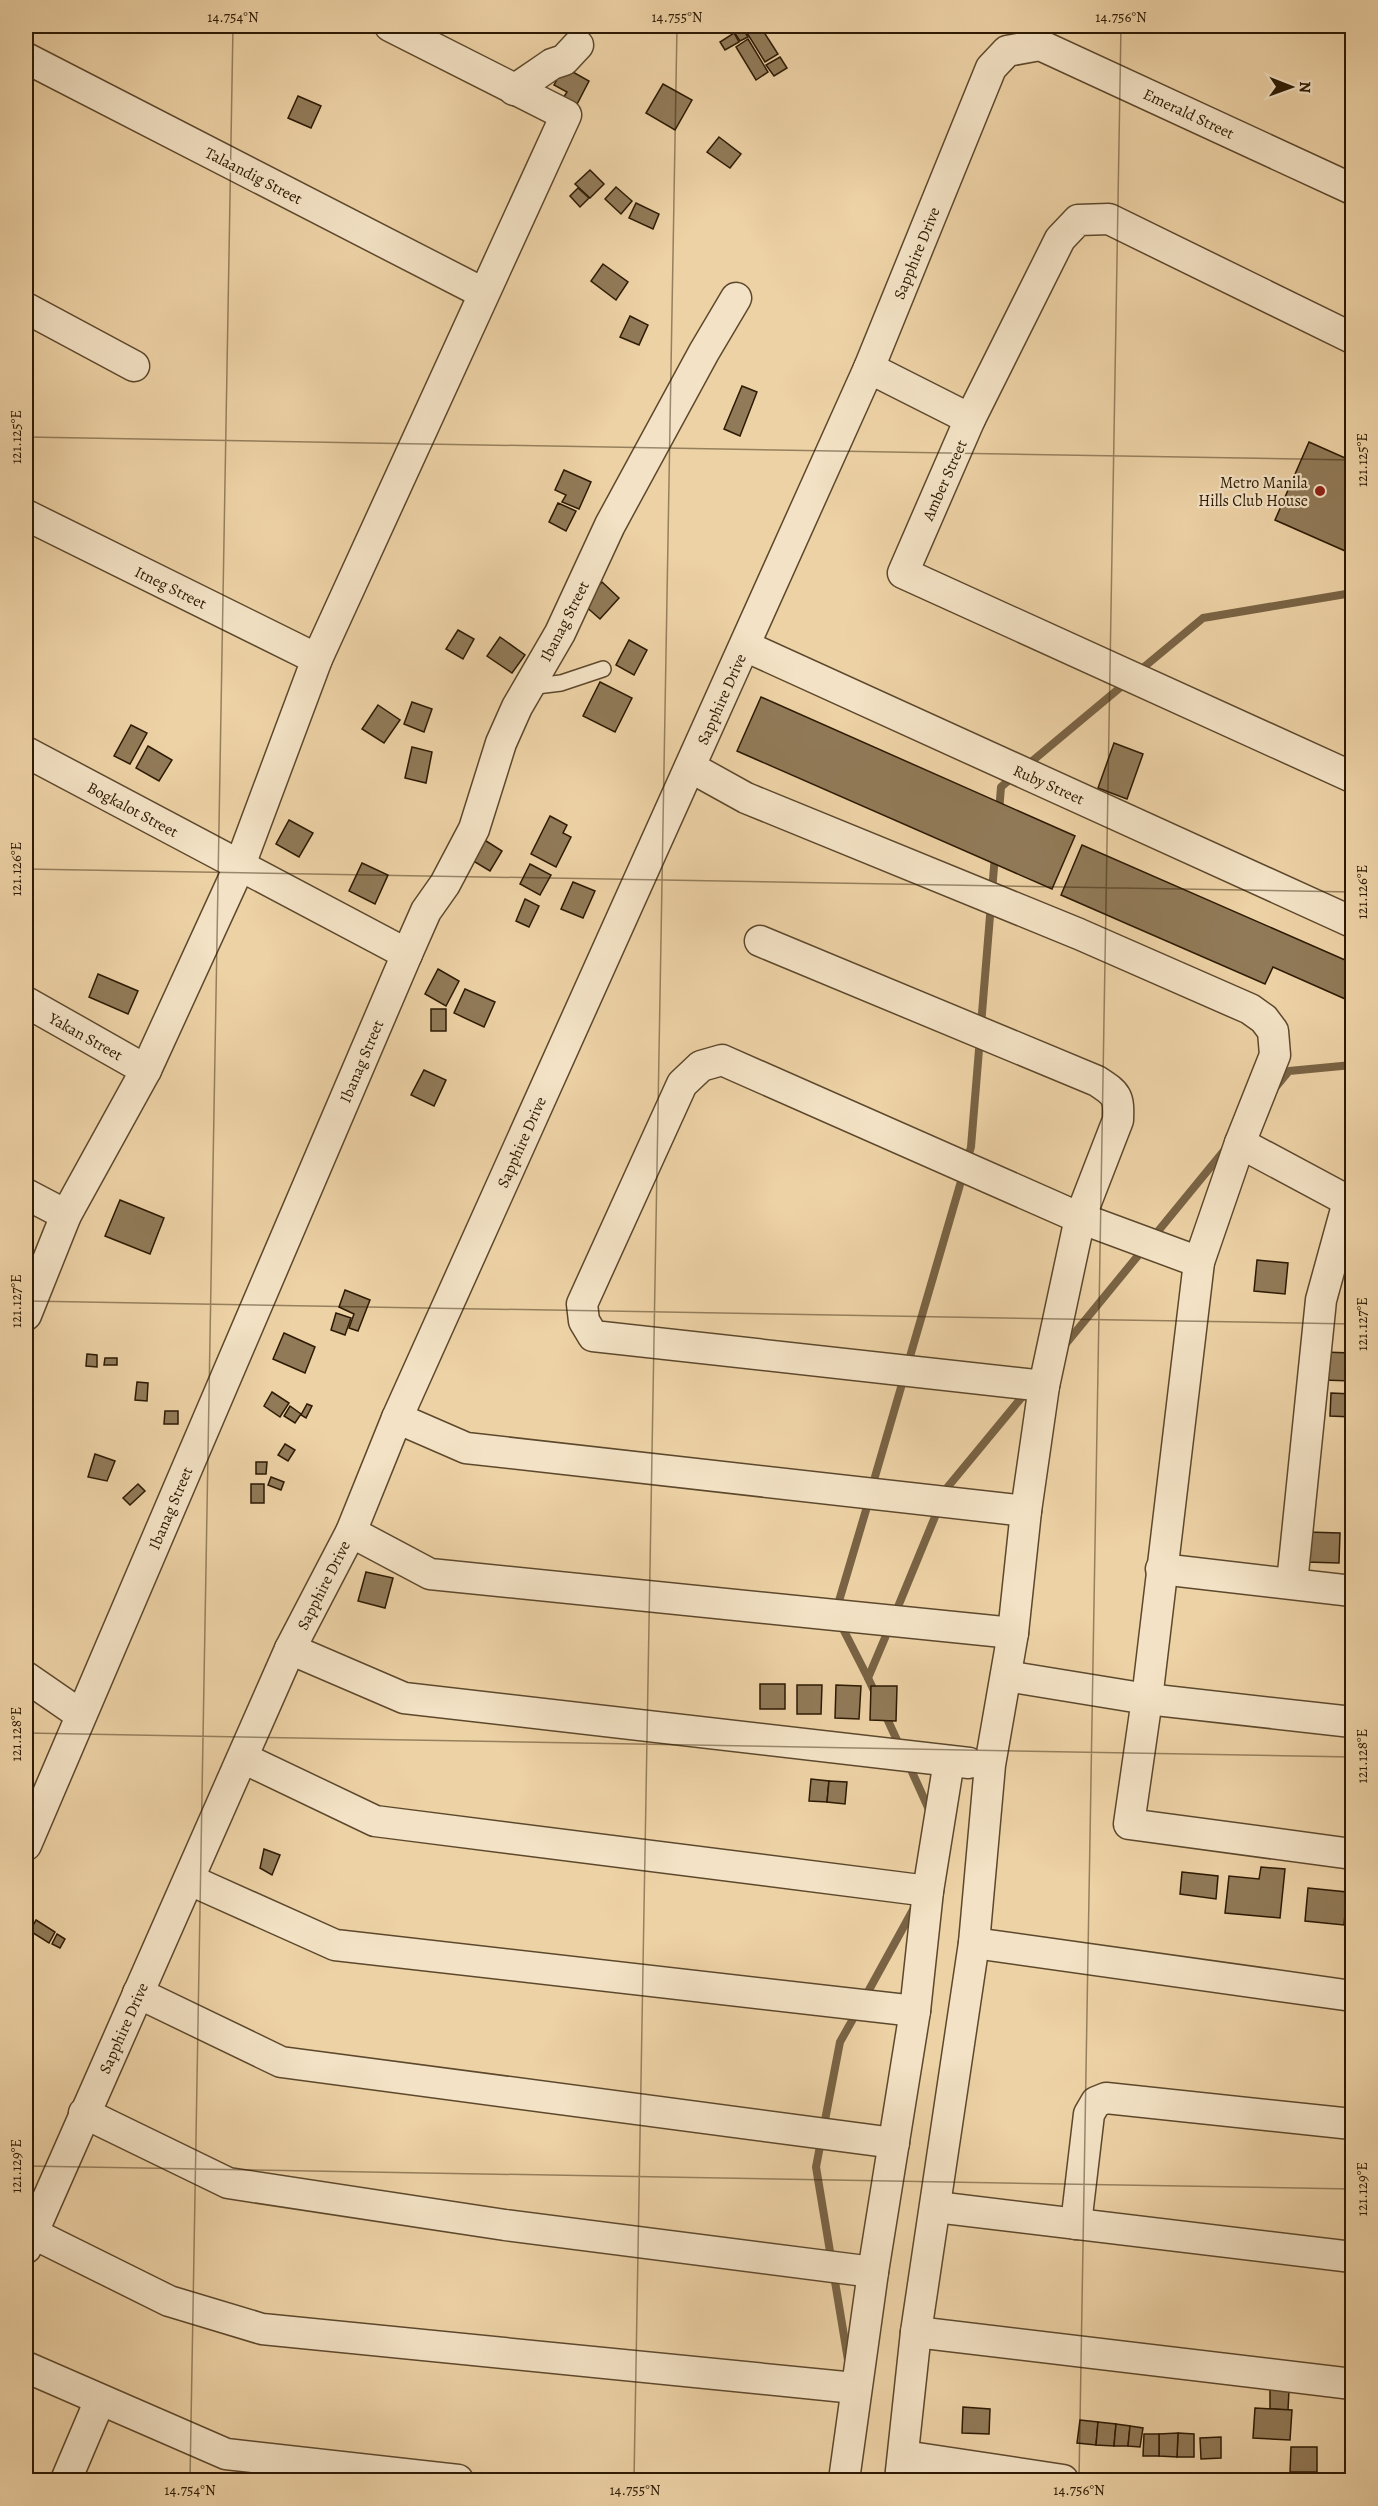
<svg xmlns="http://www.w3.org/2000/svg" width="1378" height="2506" viewBox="0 0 1378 2506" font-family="Alegreya,serif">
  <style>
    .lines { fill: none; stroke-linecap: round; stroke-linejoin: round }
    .stream { stroke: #796344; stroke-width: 8 }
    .building { fill: #917a58; stroke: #2d1a03; stroke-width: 1.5 }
    .service-casing { stroke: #5d482c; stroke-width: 18 }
    .minor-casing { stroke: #5d482c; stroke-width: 33 }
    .service { stroke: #f3e2c5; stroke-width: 15 }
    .minor { stroke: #f3e2c5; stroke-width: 30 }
    .ticks { fill: none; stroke: #2d1a03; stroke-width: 1.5; stroke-opacity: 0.45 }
    .poi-dot { fill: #8f2418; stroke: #f3e2c5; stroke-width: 2 }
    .labels { text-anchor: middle; stroke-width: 4.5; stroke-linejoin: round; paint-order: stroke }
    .street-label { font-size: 16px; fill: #2d1a03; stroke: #f3e2c5 }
    .poi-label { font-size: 16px; fill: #2d1a03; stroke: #f3e2c5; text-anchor: end }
    .neatline { fill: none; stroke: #2d1a03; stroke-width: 2 }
    .ticks-label { font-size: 15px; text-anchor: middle; fill: #2d1a03 }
  </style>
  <rect width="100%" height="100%" fill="#edd2a6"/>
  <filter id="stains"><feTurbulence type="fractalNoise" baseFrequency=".00333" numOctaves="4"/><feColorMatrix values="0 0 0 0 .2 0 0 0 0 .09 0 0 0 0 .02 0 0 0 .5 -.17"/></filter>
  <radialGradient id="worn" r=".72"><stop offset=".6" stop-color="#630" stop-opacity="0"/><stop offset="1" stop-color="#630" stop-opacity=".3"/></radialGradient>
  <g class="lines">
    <g class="stream">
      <polyline points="1138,672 1203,618 1352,593"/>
      <polyline points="1025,767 1128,681"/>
      <polyline points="999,812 1001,787 1015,775"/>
      <polyline points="1275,1088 1289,1071 1352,1065"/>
      <polyline points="1064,1346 1227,1147"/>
      <polyline points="872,1487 971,1147 995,855"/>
      <polyline points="944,1495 946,1489 1027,1391"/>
      <polyline points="836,1611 869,1500"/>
      <polyline points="895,1614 939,1507"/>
      <polyline points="840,1623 868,1678"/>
      <polyline points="876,1695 868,1678 890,1626"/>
      <polyline points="884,1712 901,1749"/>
      <polyline points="908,1763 931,1814"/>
      <polyline points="864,1999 914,1908"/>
      <polyline points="848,2360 816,2167 840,2042 858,2010"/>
    </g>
  </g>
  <g class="building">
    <polygon points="737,26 741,26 748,37 740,41 732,29"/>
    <polygon points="760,26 778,54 765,62 747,33"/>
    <polygon points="734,33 739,42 725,50 720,42"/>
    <polygon points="748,39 768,72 756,80 736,47"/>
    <polygon points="780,57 787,68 774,76 766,65"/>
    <polygon points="564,67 589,81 574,110 560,103 567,92 554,85"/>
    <polygon points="663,84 692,100 675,130 646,113"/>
    <polygon points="298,96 321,106 311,128 288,118"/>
    <polygon points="719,137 741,154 730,168 707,152"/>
    <polygon points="590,170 604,184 590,198 575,184"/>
    <polygon points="616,187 632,201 621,214 605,199"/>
    <polygon points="578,188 589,198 580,207 570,196"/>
    <polygon points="636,203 659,214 653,229 629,218"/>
    <polygon points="603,264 628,282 616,300 591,281"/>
    <polygon points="630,316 648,325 639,345 620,337"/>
    <polygon points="742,386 757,392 740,436 724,429"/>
    <polygon points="1309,442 1352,461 1352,554 1275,520"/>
    <polygon points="564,470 591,482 579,509 562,502 566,495 555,490"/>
    <polygon points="558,503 576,511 566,531 549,522"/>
    <polygon points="602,582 619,598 600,619 583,604"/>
    <polygon points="458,630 474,639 463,659 446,649"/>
    <polygon points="500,637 525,655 512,673 487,656"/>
    <polygon points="629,640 647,650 634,675 616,665"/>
    <polygon points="600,682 632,698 615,732 583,716"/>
    <polygon points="761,697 1075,836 1052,889 737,751"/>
    <polygon points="412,702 432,709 424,732 404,724"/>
    <polygon points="378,705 400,720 384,743 362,729"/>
    <polygon points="131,725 147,733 130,764 114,756"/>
    <polygon points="1114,743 1143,754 1127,799 1098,788"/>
    <polygon points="148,746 172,760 159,781 136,768"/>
    <polygon points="412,747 432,752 426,783 405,778"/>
    <polygon points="550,816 567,825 563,833 571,837 556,867 531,854"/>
    <polygon points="289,820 313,833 299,857 276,844"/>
    <polygon points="483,839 502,851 490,871 470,859"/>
    <polygon points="1082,845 1352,963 1352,1002 1273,967 1265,984 1061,895"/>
    <polygon points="362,863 388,875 375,904 349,891"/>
    <polygon points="530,864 551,875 540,895 520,884"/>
    <polygon points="573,882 595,891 583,918 561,909"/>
    <polygon points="525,899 539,906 529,927 516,921"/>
    <polygon points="438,969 459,981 446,1006 425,994"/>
    <polygon points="98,974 138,991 128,1014 89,997"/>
    <polygon points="465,989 495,1002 484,1027 454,1013"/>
    <rect x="431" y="1009" width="15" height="22"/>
    <polygon points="424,1070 446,1080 434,1106 411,1095"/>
    <polygon points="120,1200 164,1218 150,1254 105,1236"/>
    <polygon points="1257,1260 1288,1263 1285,1294 1254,1291"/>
    <polygon points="345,1290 370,1300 358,1331 349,1328 354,1314 339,1307"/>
    <polygon points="336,1313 351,1318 345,1335 331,1330"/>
    <polygon points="284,1333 315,1347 305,1373 273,1359"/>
    <polygon points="1323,1352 1352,1353 1352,1381 1323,1380"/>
    <polygon points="87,1354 97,1355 97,1367 86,1366"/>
    <polygon points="105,1358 117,1358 117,1365 104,1365"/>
    <polygon points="137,1382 148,1383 147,1401 135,1400"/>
    <polygon points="272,1392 289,1403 280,1417 264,1406"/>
    <polygon points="1331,1393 1352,1394 1352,1417 1330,1416"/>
    <polygon points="307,1404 312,1406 306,1418 301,1415"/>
    <polygon points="290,1406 301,1414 295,1423 284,1416"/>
    <polygon points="165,1411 178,1411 178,1424 164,1424"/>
    <polygon points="285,1444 295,1450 288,1461 278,1455"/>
    <polygon points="95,1454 115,1461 107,1481 88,1477"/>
    <polygon points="256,1462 267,1462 266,1474 256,1474"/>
    <polygon points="271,1477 284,1482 281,1490 268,1485"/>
    <polygon points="138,1484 145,1491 130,1505 123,1498"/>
    <rect x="251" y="1484" width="13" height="19"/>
    <polygon points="1307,1532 1340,1533 1339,1563 1306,1562"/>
    <polygon points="366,1572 393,1578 385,1608 358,1601"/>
    <rect x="760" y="1684" width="25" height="25"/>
    <polygon points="797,1685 822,1685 821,1714 797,1714"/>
    <polygon points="836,1685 861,1686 859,1719 835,1718"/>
    <polygon points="871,1686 897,1686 896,1721 870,1720"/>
    <polygon points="811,1779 829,1781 827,1802 809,1801"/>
    <polygon points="829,1781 847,1782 845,1804 827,1802"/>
    <polygon points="264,1849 280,1855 272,1875 260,1868"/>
    <polygon points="1261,1867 1285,1869 1280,1918 1225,1913 1229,1876 1259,1879"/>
    <polygon points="1182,1872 1218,1876 1216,1899 1180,1894"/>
    <polygon points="1308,1888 1347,1892 1344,1925 1305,1921"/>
    <polygon points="36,1920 55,1932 49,1943 30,1931"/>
    <polygon points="57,1934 65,1939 60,1948 52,1944"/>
    <polygon points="1270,2389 1289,2390 1288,2410 1270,2409"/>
    <polygon points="963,2407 990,2409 989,2434 962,2433"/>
    <polygon points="1255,2408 1292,2410 1290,2440 1253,2438"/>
    <polygon points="1080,2420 1098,2422 1096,2445 1077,2443"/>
    <polygon points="1098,2422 1116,2424 1114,2446 1096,2445"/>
    <polygon points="1116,2424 1130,2426 1128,2446 1114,2446"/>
    <polygon points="1130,2426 1143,2428 1140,2447 1128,2446"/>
    <polygon points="1178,2433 1194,2434 1194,2457 1177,2457"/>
    <polygon points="1178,2433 1177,2457 1159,2456 1159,2434"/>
    <polygon points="1144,2434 1159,2434 1159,2456 1143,2456"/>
    <polygon points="1221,2437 1221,2458 1201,2459 1200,2438"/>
    <polygon points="1291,2447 1317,2447 1317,2472 1290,2472"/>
  </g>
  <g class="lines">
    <g class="service-casing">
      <polyline id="service" points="528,687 561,683 603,669"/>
    </g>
    <g class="minor-casing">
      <g id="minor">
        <polyline points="26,58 483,293"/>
        <polyline points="514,90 552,64 564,60 578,45"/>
        <polyline points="26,308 134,366"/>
        <polyline points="1352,338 1109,219 1078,220 1060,239 970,419 903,573 1352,777"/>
        <polyline points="869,368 970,419"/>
        <polyline points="26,515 317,659"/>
        <polyline points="745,646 1352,922"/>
        <polyline points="26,752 407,954"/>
        <polyline points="690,767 746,798 1079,934 1250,1009 1264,1019 1273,1031 1275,1055 1240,1143 1199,1262 1147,1699 1129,1824 1352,1854"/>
        <path d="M760,941L1097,1081C1117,1094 1119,1096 1118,1120L1080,1218L1044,1386L1026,1511L1013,1633L990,1765L974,1943L916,2332L900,2480"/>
        <polyline points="26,1002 146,1070"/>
        <polyline points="1240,1143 1352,1203"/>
        <polyline points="26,1194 66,1215"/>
        <polyline points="26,1315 66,1215 146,1070 240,865 317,659 566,115 390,26"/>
        <polyline points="1044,1386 593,1336 584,1321 582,1304 682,1084 701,1066 722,1060 1080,1218 1199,1262"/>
        <polyline points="397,1418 466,1448 1026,1511"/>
        <polyline points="351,1532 430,1574 1013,1633"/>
        <polyline points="1161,1569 1352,1591"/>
        <polyline points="1292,1583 1321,1300 1348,1202"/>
        <polyline points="290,1649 404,1698 969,1763"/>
        <polyline points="1006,1676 1147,1699 1352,1722"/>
        <polyline points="26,1677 81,1715"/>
        <polyline points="243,1758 375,1821 928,1891"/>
        <polyline points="26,1845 407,954 426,911 445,884 474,829 501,743 517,707 560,633 610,525 704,352 736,298"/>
        <polyline points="190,1880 335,1945 915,2011"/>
        <polyline points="974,1943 1352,1996"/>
        <polyline points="138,1993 281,2062 894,2143"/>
        <polyline points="84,2113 228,2183 505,2225 873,2272"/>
        <polyline points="936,2207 1352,2257"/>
        <polyline points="1076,2224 1089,2114 1096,2102 1106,2098 1352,2124"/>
        <polyline points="32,2233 169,2301 262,2329 855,2388"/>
        <polyline points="26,2248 290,1649 351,1532 397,1418 869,368 991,68 1007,51 1040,45 1352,189"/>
        <polyline points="916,2332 1352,2384"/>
        <polyline points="26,2367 226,2454 458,2480"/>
        <polyline points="904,2456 1063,2480"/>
        <polyline points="66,2480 100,2400"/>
        <polyline points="844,2480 873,2272 915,2011 928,1891 949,1761"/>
      </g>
    </g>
    <use href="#service" class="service"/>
    <use href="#minor" class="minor"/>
  </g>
  <path class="ticks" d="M1229,26L1352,28M26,437L1352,460M26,869L1352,892M26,1301L1352,1324M26,1733L1352,1757M26,2166L1352,2189M190,2480L233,26M634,2480L677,26M1079,2480L1121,26"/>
  <circle class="poi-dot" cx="1320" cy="491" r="6"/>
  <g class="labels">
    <g class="street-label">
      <text transform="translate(1189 113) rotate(25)" y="6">Emerald Street</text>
      <text transform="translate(254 175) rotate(27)" y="6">Talaandig Street</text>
      <text transform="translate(916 253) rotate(-68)" y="6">Sapphire Drive</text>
      <text transform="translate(944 480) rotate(-66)" y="6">Amber Street</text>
      <text transform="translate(171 587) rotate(26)" y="6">Itneg Street</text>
      <text transform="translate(564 621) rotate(-63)" y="6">Ibanag Street</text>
      <text transform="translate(721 699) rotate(-66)" y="6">Sapphire Drive</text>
      <text transform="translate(1049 784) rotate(24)" y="6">Ruby Street</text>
      <text transform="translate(133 809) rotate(28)" y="6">Bogkalot Street</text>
      <text transform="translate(86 1036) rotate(29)" y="6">Yakan Street</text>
      <text transform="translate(361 1061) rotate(-67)" y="6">Ibanag Street</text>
      <text transform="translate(521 1142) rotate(-66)" y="6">Sapphire Drive</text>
      <text transform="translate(170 1508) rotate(-67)" y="6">Ibanag Street</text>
      <text transform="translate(323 1585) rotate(-63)" y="6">Sapphire Drive</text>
      <text transform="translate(123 2028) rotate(-66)" y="6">Sapphire Drive</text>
    </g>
    <g class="poi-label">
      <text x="1308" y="488">Metro Manila<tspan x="1308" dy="18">Hills Club House</tspan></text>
    </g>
  </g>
  <rect width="1378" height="2506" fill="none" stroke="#edd2a6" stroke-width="66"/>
  <g transform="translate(1291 87) rotate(91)" stroke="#f3e2c5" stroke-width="4.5" paint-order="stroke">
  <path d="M0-4.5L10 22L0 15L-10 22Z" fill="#2d1a03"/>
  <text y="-9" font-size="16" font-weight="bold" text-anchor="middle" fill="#2d1a03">N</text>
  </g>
  <rect x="33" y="33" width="1312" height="2440" class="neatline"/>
  <g class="ticks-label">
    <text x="233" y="22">14.754°N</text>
    <text x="677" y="22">14.755°N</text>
    <text x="1121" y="22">14.756°N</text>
    <text transform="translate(16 437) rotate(-90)" y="5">121.125°E</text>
    <text transform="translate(1362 460) rotate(-90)" y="5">121.125°E</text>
    <text transform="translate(16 869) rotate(-90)" y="5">121.126°E</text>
    <text transform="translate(1362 892) rotate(-90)" y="5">121.126°E</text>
    <text transform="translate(16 1301) rotate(-90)" y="5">121.127°E</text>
    <text transform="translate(1362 1324) rotate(-90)" y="5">121.127°E</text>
    <text transform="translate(16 1734) rotate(-90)" y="5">121.128°E</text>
    <text transform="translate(1362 1756) rotate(-90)" y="5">121.128°E</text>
    <text transform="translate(16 2166) rotate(-90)" y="5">121.129°E</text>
    <text transform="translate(1362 2189) rotate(-90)" y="5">121.129°E</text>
    <text x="190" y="2495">14.754°N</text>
    <text x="635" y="2495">14.755°N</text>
    <text x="1079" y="2495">14.756°N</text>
  </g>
  <rect width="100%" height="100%" filter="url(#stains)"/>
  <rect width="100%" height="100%" fill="url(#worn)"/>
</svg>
